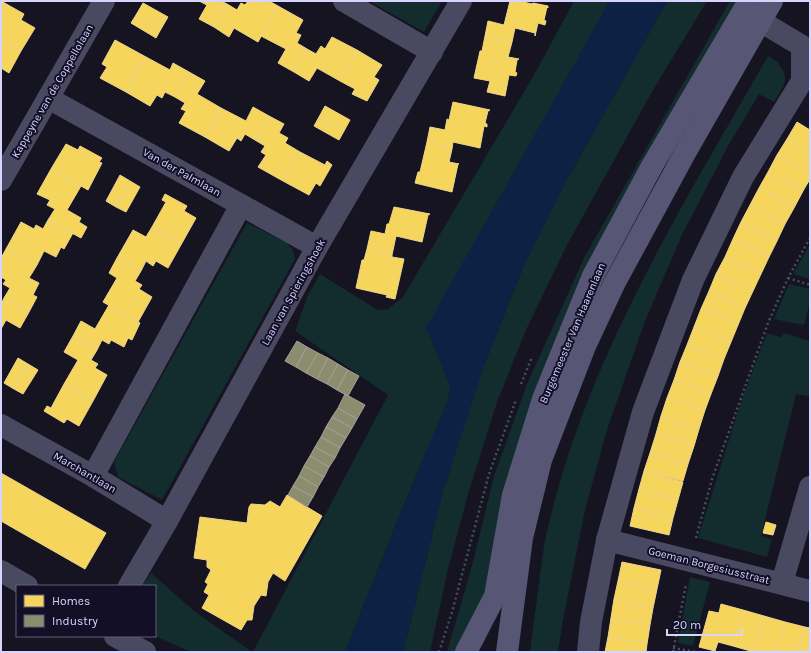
<svg xmlns="http://www.w3.org/2000/svg" width="811" height="653" viewBox="0 0 811 653" font-family="Karla,sans-serif">
  <style>
    .green { fill: #132c2d }
    .water { fill: #0d2144 }
    .homes { fill: #f6d55c; stroke: #edd58d }
    .industry { fill: #8c8c6e; stroke: #a3a29a }
    .lines { fill: none; stroke-linecap: round; stroke-linejoin: round }
    .path { stroke: #44505f; stroke-width: 2.5; stroke-dasharray: 2 3; stroke-linecap: butt }
    .minor { stroke: #4a4962; stroke-width: 22 }
    .secondary { stroke: #575674; stroke-width: 22 }
    .labels { text-anchor: middle; stroke-width: 4; stroke-linejoin: round; paint-order: stroke }
    .street-label { font-size: 11px; fill: #d9d4ff; stroke: #130f26 }
  </style>
  <rect width="100%" height="100%" fill="#161421"/>
  <g class="green">
    <polygon points="369,1 442,1 424,32"/>
    <polygon points="574,1 610,1 427,328 451,388 447,403 396,524 345,652 253,652 388,395 295,331 308,295 320,274 378,310 388,309 403,297 534,75"/>
    <polygon points="667,1 707,1 653,90 567,245 525,332 497,402 469,491 448,569 430,652 403,652 443,491 482,370 524,265 565,183"/>
    <polygon points="730,1 740,1 594,262 485,596 459,652 447,652 473,562 494,476 527,384 585,256"/>
    <path d="M768,56L778,62V64C792,79 782,88 774,102L759,94L729,144L682,235L645,321L607,430L585,510L563,620L558,652H530C533,626 537,600 540,575C542,562 543,548 546,536C584,363 681,208 768,56Z"/>
    <polygon points="247,223 287,243 293,250 295,259 162,500 118,477 114,462"/>
    <polygon points="810,244 810,279 793,274"/>
    <polygon points="789,284 810,289 810,301 804,325 774,319"/>
    <polygon points="767,333 781,337 784,333 810,341 810,392 809,396 796,394 761,536 772,539 767,557 698,538 740,405"/>
    <polygon points="151,573 194,611 252,652 191,652 155,636 155,586 142,586"/>
    <polygon points="690,577 710,582 693,646 678,643"/>
  </g>
  <polygon class="water" points="610,1 667,1 565,183 524,265 482,370 443,491 403,652 345,652 396,524 447,403 451,388 426,328"/>
  <g class="homes">
    <polygon points="1,1 24,14 21,20 35,28 21,51 1,39"/>
    <polygon points="199,1 221,1 227,4 214,27 199,19 207,5"/>
    <polygon points="248,1 269,1 278,6 258,42 234,28 229,37 214,27 227,4 237,10 241,3 245,5"/>
    <polygon points="510,1 519,1 532,4 533,3 548,6 548,8 547,7 544,20 546,21 545,25 538,23 535,36 535,33 515,28 512,42 485,36 488,21 504,25"/>
    <polygon points="143,3 168,17 161,29 136,15"/>
    <polygon points="278,6 303,20 296,33 301,35 297,43 307,49 294,72 278,63 286,49 261,36"/>
    <polygon points="136,15 161,29 156,38 131,23"/>
    <polygon points="485,36 512,42 508,57 519,59 517,60 515,72 517,73 516,76 509,75 505,96 487,92 490,81 474,78 480,51 482,51"/>
    <polygon points="332,37 357,50 340,81 317,68 309,81 294,72 307,49 316,54 321,46 325,49"/>
    <polygon points="1,39 21,51 9,73 1,68"/>
    <polygon points="115,40 146,57 126,92 100,78 107,67 102,64"/>
    <polygon points="357,50 382,65 374,77 379,80 367,101 352,94 355,89 340,81"/>
    <polygon points="146,57 170,70 173,63 189,72 175,97 165,92 162,98 157,95 150,106 126,92"/>
    <polygon points="189,72 205,81 197,94 221,108 205,137 179,123 186,111 181,109 185,103 175,97"/>
    <polygon points="453,102 490,110 488,111 485,123 487,124 487,127 484,126 480,148 453,142 452,149 446,148 446,146 427,142 430,127 445,130 447,119 449,120"/>
    <polygon points="325,106 350,120 344,131 319,117"/>
    <polygon points="253,107 269,116 255,140 245,134 241,141 237,138 229,151 205,137 221,108 246,121"/>
    <polygon points="269,116 284,124 279,133 288,138 285,143 300,152 283,181 258,167 266,155 261,152 265,146 255,140"/>
    <polygon points="319,117 344,131 339,140 314,126"/>
    <polygon points="797,122 810,130 810,152 787,139"/>
    <polygon points="787,139 810,152 810,174 777,155"/>
    <polygon points="427,142 446,146 446,148 452,149 449,162 459,164 458,164 452,192 415,183 418,172 420,172"/>
    <polygon points="66,144 78,150 80,146 102,158 99,162 102,163 88,190 51,169"/>
    <polygon points="300,152 325,165 327,161 332,165 320,186 316,183 309,195 283,181"/>
    <polygon points="777,155 810,174 810,179 803,191 768,172"/>
    <polygon points="51,169 81,186 67,210 81,218 79,222 87,227 81,238 48,220 55,209 47,205 50,200 37,194"/>
    <polygon points="768,172 803,191 794,208 759,188"/>
    <polygon points="120,175 130,181 116,207 106,201"/>
    <polygon points="130,181 140,187 126,212 116,207"/>
    <polygon points="759,188 794,208 785,224 750,205"/>
    <polygon points="165,194 187,206 184,211 196,218 182,243 152,227 166,202 162,200"/>
    <polygon points="750,205 785,224 777,241 741,222"/>
    <polygon points="394,207 430,214 428,215 422,242 396,236 392,255 367,249 371,231 385,234 387,224 389,224"/>
    <polygon points="48,220 73,233 64,249 61,247 56,257 44,251 37,265 6,249 21,222 34,229 36,225 43,229"/>
    <polygon points="741,222 777,241 769,257 733,239"/>
    <polygon points="152,227 182,243 168,268 156,261 153,266 146,261 141,271 117,258 133,230 146,237"/>
    <polygon points="733,239 769,257 761,274 725,257"/>
    <polygon points="6,249 37,265 29,278 39,283 33,295 37,297 29,312 4,298 10,288 3,284 6,280 1,277 1,258"/>
    <polygon points="367,249 392,255 392,257 404,259 395,299 386,297 387,295 356,288 362,260 364,260"/>
    <polygon points="725,257 761,274 753,291 716,274"/>
    <polygon points="117,258 141,271 135,281 142,285 139,289 152,297 138,322 103,302 117,278 109,273"/>
    <polygon points="716,274 753,291 745,308 709,291"/>
    <polygon points="709,291 745,308 738,325 701,309"/>
    <polygon points="4,298 29,312 20,328 6,320 1,329 1,304"/>
    <polygon points="109,305 140,323 132,340 128,338 124,347 111,340 109,344 102,340 97,350 73,336 81,321 95,329"/>
    <polygon points="701,309 738,325 731,342 694,327"/>
    <polygon points="694,327 731,342 724,359 687,345"/>
    <polygon points="73,336 97,350 91,360 98,364 95,368 107,375 93,401 64,384 78,360 64,352"/>
    <polygon points="687,345 724,359 718,376 680,362"/>
    <polygon points="18,358 28,364 14,389 4,383"/>
    <polygon points="680,362 718,376 711,394 674,380"/>
    <polygon points="28,364 38,370 23,394 14,389"/>
    <polygon points="674,380 711,394 705,410 667,398"/>
    <polygon points="64,384 93,401 79,426 67,419 64,423 44,411 47,406 51,408"/>
    <polygon points="667,398 705,410 699,429 661,416"/>
    <polygon points="661,416 699,429 694,446 656,434"/>
    <polygon points="656,434 694,446 688,464 650,453"/>
    <polygon points="650,453 688,464 683,481 644,471"/>
    <polygon points="644,471 683,482 678,500 639,489"/>
    <polygon points="1,473 106,533 85,569 1,521"/>
    <polygon points="639,489 678,500 673,518 634,508"/>
    <polygon points="287,495 322,516 285,581 273,573 268,582 266,596 261,595 254,606 252,620 247,620 241,630 202,608 209,595 204,592 208,584 205,582 211,570 207,567 207,560 194,558 200,517 247,523 249,507 251,504 265,505 270,501 280,507"/>
    <polygon points="634,508 673,518 669,535 630,526"/>
    <polygon points="766,522 776,525 773,535 763,533"/>
    <polygon points="622,562 661,570 657,589 618,581"/>
    <polygon points="618,581 657,589 653,608 614,599"/>
    <polygon points="614,599 653,608 650,625 611,618"/>
    <polygon points="721,604 743,610 733,646 718,642 715,651 699,647 709,611 719,613"/>
    <polygon points="743,610 764,616 754,652 733,646"/>
    <polygon points="764,616 785,622 776,652 754,652"/>
    <polygon points="611,618 650,625 647,644 608,637"/>
    <polygon points="785,622 805,627 798,652 776,652"/>
    <polygon points="805,627 810,628 810,652 798,652"/>
    <polygon points="608,637 647,644 646,652 605,652"/>
  </g>
  <g class="industry">
    <polygon points="297,341 307,347 296,367 285,361"/>
    <polygon points="307,347 318,353 306,373 296,367"/>
    <polygon points="318,353 328,358 317,379 306,373"/>
    <polygon points="328,358 338,364 327,384 317,379"/>
    <polygon points="338,364 348,370 337,390 327,384"/>
    <polygon points="348,370 359,376 348,396 337,390"/>
    <polygon points="345,394 365,405 357,419 338,408"/>
    <polygon points="338,408 357,419 352,428 332,417"/>
    <polygon points="332,417 352,428 346,438 326,427"/>
    <polygon points="326,427 346,438 340,448 321,437"/>
    <polygon points="321,437 340,448 335,458 315,447"/>
    <polygon points="315,447 335,458 329,467 310,456"/>
    <polygon points="310,456 329,467 324,477 304,466"/>
    <polygon points="304,466 324,477 318,487 299,476"/>
    <polygon points="299,476 318,487 313,497 293,486"/>
    <polygon points="293,486 313,497 307,507 288,495"/>
  </g>
  <g class="lines">
    <g class="path">
      <polyline points="788,278 810,285"/>
      <polyline points="521,384 532,357"/>
      <polyline points="696,538 712,479 768,323 788,278 810,238"/>
      <polyline points="673,648 697,652"/>
      <polyline points="439,652 452,612 489,474 516,400"/>
      <polyline points="673,652 686,584"/>
    </g>
    <g class="minor">
      <polyline points="344,1 432,52"/>
      <polyline points="48,98 317,247"/>
      <polyline points="1,180 104,1"/>
      <polyline points="1,425 93,476 167,521"/>
      <polyline points="93,476 241,205"/>
      <polyline points="607,540 810,591"/>
      <polyline points="1,571 27,586"/>
      <polyline points="782,583 810,487"/>
      <polyline points="129,586 167,521 317,247 461,1"/>
      <polyline points="115,636 145,652"/>
      <polyline points="588,652 591,622 607,540 643,412 693,280 743,177 802,81 802,46 760,21 743,15"/>
    </g>
    <g class="secondary">
      <polyline points="466,652 495,596 513,495 543,399 593,276 652,166 749,1"/>
      <polyline points="507,652 522,538 541,460 585,346 614,284 685,153 772,1"/>
    </g>
  </g>
  <g class="labels">
    <g class="street-label">
      <text transform="translate(52 91) rotate(-60)" y="4">Kappeyne van de Coppellolaan</text>
      <text transform="translate(182 172) rotate(29)" y="4">Van der Palmlaan</text>
      <text transform="translate(293 292) rotate(-61)" y="4">Laan van Spieringshoek</text>
      <text transform="translate(572 333) rotate(-67)" y="4">Burgemeester Van Haarenlaan</text>
      <text transform="translate(85 472) rotate(30)" y="4">Marchantlaan</text>
      <text transform="translate(709 565) rotate(14)" y="4">Goeman Borgesiusstraat</text>
    </g>
  </g>
  <rect width="811" height="653" fill="none" stroke="#d9d4ff" stroke-width="4"/>
  <rect x="16" y="585" width="140" height="52" fill="#130f26" stroke="#625e7d"/>
  <rect x="24" y="595" width="20" height="12" fill="#f6d55c" stroke="#625e7d"/>
  <text x="52" y="605" font-size="12" fill="#d9d4ff">Homes</text>
  <rect x="24" y="615" width="20" height="12" fill="#8c8c6e" stroke="#625e7d"/>
  <text x="52" y="625" font-size="12" fill="#d9d4ff">Industry</text>
  <path d="M667 629v6h75v-6" fill="none" stroke="#d9d4ff" stroke-width="2"/>
  <text x="673" y="629" font-size="12" fill="#d9d4ff" stroke="#130f26" stroke-width="3" paint-order="stroke">20 m</text>
</svg>
